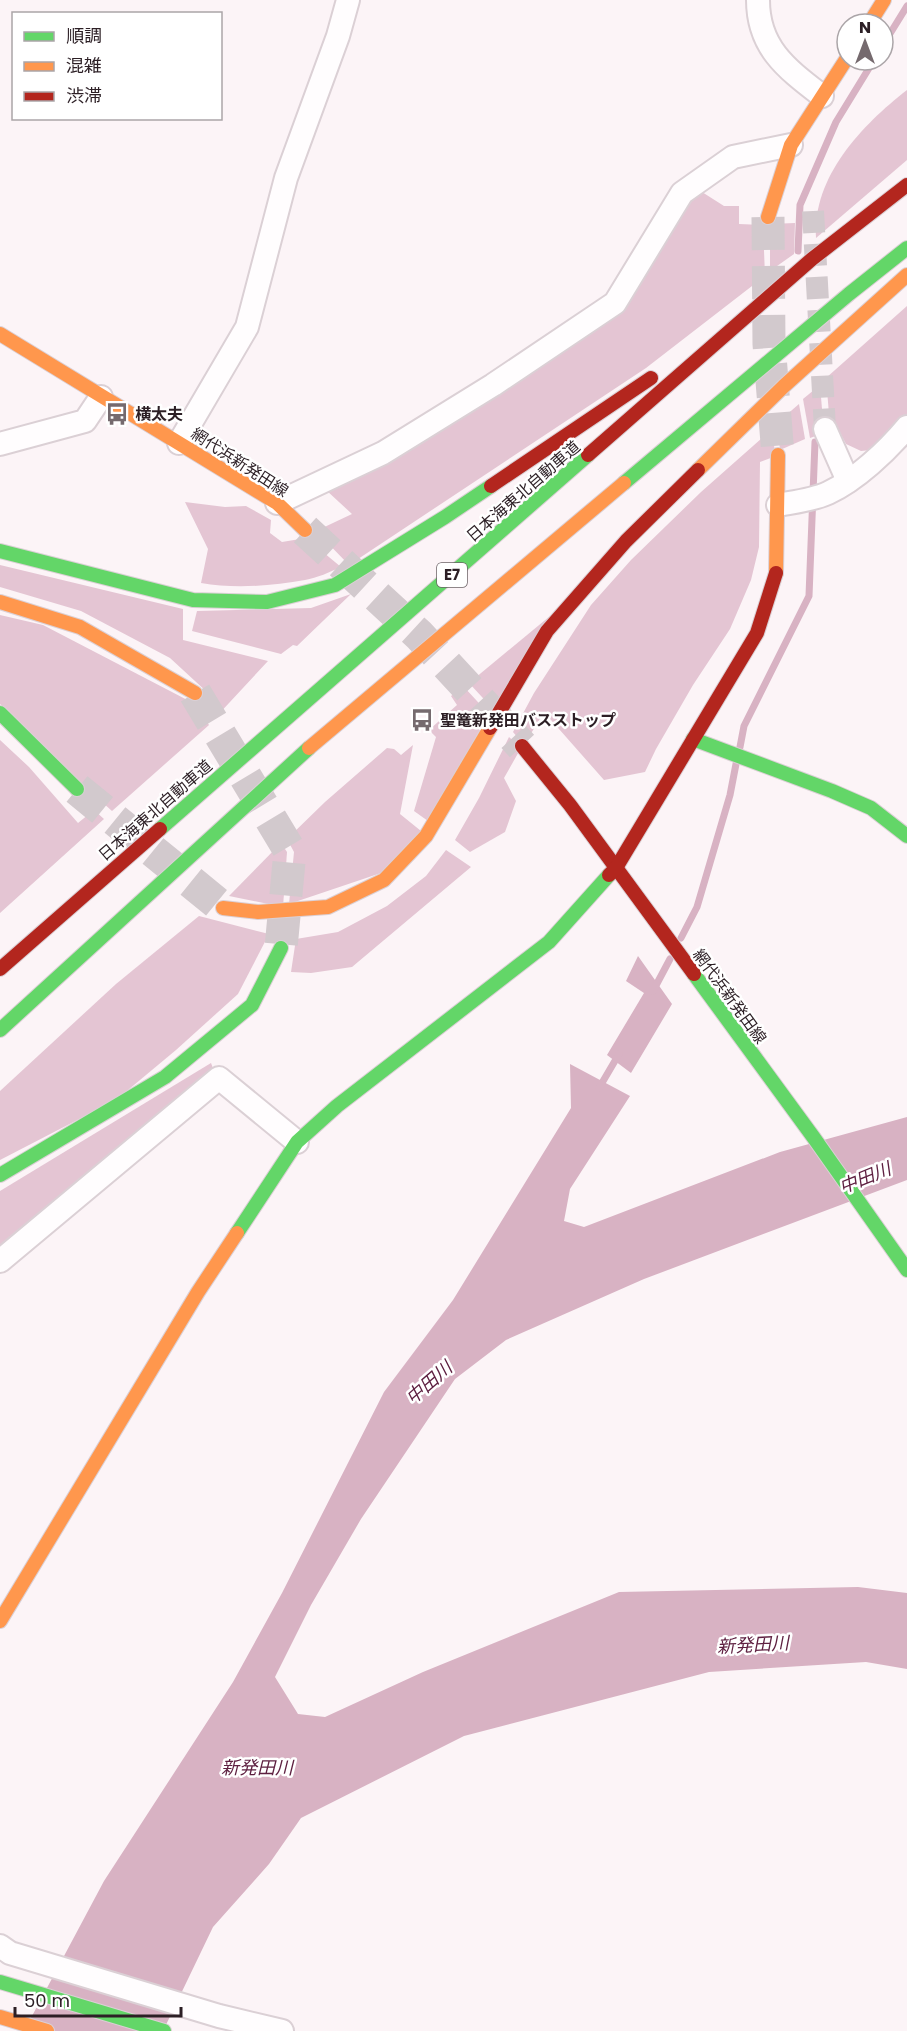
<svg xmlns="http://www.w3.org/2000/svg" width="907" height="2031" viewBox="0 0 907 2031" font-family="Poppins,'Noto Sans JP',sans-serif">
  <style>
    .forest { fill: #e4c5d3 }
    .water { fill: #d8b2c3 }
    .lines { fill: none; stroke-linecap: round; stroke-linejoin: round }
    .stream { stroke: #d8b2c3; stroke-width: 7 }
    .street-tunnel { stroke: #d2c9cd; stroke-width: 22; stroke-dasharray: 22 11; stroke-linecap: butt }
    .secondary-tunnel { stroke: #d2c9cd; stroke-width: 33; stroke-dasharray: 33 16; stroke-linecap: butt }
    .highway-tunnel { stroke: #d2c9cd; stroke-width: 33; stroke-dasharray: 33 16; stroke-linecap: butt }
    .street-casing { stroke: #dbd0d5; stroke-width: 26 }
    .fast-casing { stroke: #dbd0d5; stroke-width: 16 }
    .slow-casing { stroke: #dbd0d5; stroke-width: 16 }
    .jam-casing { stroke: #dbd0d5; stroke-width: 16 }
    .street { stroke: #fffdfe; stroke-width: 22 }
    .fast { stroke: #63d668; stroke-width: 14 }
    .slow { stroke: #ff974d; stroke-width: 14 }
    .jam { stroke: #b3261e; stroke-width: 14 }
    .labels { text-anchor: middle; stroke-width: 5; stroke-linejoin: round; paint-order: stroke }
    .shield { fill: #fff; stroke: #6b6266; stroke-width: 1.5 }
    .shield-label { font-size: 15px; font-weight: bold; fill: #2c1f25 }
    .poi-label { font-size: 16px; font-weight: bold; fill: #2c1f25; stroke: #fff; text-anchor: start }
    .street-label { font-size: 16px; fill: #2c1f25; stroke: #fff }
    .water-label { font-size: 18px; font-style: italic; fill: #5e2041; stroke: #fff }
  </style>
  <rect width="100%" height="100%" fill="#fcf4f7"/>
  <g class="forest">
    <path d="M907,90V160L816,238C812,177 862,125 907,90Z"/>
    <polygon points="702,192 724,206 739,206 739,224 763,225 765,276 646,368 349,565 316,531 352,514 326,490 607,320 685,205"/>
    <polygon points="795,223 794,254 770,271 770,224"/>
    <polygon points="907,306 907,417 871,450 861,451 846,444 836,425 830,426 826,378"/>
    <polygon points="820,385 824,433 810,438 803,399"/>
    <polygon points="799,404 805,439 780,450 777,423"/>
    <polygon points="771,430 776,456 760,462 759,547 751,580 730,629 693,685 656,749 645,772 604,780 544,712 524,745 513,732 534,693 591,605 631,560 701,492"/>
    <path d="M185,502L225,507L246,506L271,520L270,533L282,542L306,538L341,567C330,572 317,578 305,580C272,586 234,589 201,583L208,549Z"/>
    <polygon points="0,565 183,609 183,640 268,661 216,717 204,701 208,693 170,658 81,611 0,587"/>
    <polygon points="351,594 297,646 293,645 281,654 192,631 197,611 311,608"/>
    <polygon points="0,615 43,625 195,704 209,725 112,811 72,775 0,704"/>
    <polygon points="550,616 494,710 469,683"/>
    <polygon points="464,687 489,714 428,821 414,811 436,737 429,730 457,705 451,696"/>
    <polygon points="509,737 521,748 504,778 516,801 505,832 470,852 455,840 479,798"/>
    <polygon points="0,740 29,767 78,823 94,810 104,819 0,913"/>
    <polygon points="413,745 400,814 421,831 381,873 289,904 294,852 287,839 325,802 387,748 394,749 401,755"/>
    <polygon points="281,843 287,852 283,907 229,896"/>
    <polygon points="446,850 471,867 352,967 311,973 291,972 296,939 338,932 387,906 426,876"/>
    <polygon points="199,916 269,934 238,994 176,1050 116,1100 0,1160 0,1091 116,984"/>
    <polygon points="211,1063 216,1076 0,1249 0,1191"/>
  </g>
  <g class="water">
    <polygon points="638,956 672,1004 631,1073 607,1055 644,993 626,981"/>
    <polygon points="570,1064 630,1096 570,1189 564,1221 584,1227 780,1152 907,1117 907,1180 644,1279 506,1340 455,1379 361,1519 311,1605 275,1677 298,1714 325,1717 423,1672 619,1592 858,1587 907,1593 907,1669 866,1662 709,1672 464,1736 301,1818 269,1864 213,1927 163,2031 24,2031 104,1881 233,1682 282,1593 384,1392 453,1300 571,1108"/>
  </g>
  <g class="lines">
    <g class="stream">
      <polyline points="883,45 907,6"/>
      <polyline points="798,251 800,205 836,122 874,60"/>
      <polyline points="740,747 744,726 809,596 815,442"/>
      <polyline points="681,938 697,907 730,795 736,764"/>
      <polyline points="653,991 670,959"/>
      <polyline points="599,1088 619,1054"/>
    </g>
    <polyline class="street-tunnel" points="813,211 825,429"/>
    <g class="secondary-tunnel">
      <polyline points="768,217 769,344 778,455"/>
      <polyline points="305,530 419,635 522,746"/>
    </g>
    <g class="highway-tunnel">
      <polyline points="195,693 290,851 281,948"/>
      <polyline points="77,789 223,908"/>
    </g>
    <g class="street-casing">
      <g id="street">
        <path d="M758,0C758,48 787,69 822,96"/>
        <polyline points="825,429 848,481"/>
        <polyline points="179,443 247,327 286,178 338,36 348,0"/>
        <polyline points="0,444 85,421 101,397"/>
        <polyline points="277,503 383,453 493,385 615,303 682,193 733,157 791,145"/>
        <path d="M778,505C794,502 813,500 828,493C856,480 887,451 907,427"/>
        <polyline points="0,1261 219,1078 297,1142"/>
        <polyline points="0,1946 10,1953 219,2016 282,2031"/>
      </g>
    </g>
    <g class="fast-casing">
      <g id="fast">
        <polyline points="624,483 849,294 907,248"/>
        <polyline points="0,551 193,600 267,602 335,585 445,517 491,486"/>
        <polyline points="0,713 77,789"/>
        <polyline points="693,739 832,791 871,808 907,836"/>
        <polyline points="160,829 588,455"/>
        <polyline points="694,974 814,1138 907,1270"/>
        <polyline points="0,1030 309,748"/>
        <polyline points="0,1175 165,1077 252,1005 281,948"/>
        <polyline points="237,1233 297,1142 337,1106 549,942 609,875"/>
        <polyline points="0,1982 164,2031"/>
      </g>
    </g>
    <g class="slow-casing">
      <g id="slow">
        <polyline points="869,24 884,0"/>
        <polyline points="768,217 791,145 847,58"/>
        <polyline points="0,334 277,503 305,530"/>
        <polyline points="698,470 784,386 907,275"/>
        <polyline points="776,573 778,455"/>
        <polyline points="0,602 80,627 195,693"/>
        <polyline points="309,748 624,483"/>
        <polyline points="223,908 258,912 328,907 384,880 426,836 490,728"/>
        <polyline points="0,1621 198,1292 237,1233"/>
        <polyline points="0,2017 47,2031"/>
      </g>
    </g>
    <g class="jam-casing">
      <g id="jam">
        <polyline points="588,455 812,259 907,185"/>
        <polyline points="491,486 651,378"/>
        <polyline points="490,728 547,631 626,541 698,470"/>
        <polyline points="522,746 570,805 694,974"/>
        <polyline points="609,875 616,868 757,633 776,573"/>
        <polyline points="0,969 160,829"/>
      </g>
    </g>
    <use href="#street" class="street"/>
    <use href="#fast" class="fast"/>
    <use href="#slow" class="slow"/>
    <use href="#jam" class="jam"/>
  </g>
  <defs>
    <g id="bus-bare" transform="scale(1.8)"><path d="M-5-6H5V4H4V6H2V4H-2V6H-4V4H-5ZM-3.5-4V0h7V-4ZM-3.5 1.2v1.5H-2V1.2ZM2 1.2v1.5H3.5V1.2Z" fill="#756a6e" stroke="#fff" stroke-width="2.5" paint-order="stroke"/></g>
  </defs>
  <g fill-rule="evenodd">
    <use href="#bus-bare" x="117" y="414"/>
    <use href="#bus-bare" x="422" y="720"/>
  </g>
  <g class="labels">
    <rect class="shield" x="437" y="563" width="30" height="24" rx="4.5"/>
    <g class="shield-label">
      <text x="452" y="580">E7</text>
    </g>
    <g class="poi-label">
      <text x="135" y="420">横太夫</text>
      <text x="440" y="726">聖篭新発田バスストップ</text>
    </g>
    <g class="street-label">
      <text transform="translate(240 462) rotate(33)" y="6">網代浜新発田線</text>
      <text transform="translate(523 491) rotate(-41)" y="6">日本海東北自動車道</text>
      <text transform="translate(155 810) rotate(-41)" y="6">日本海東北自動車道</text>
      <text transform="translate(730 996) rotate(54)" y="6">網代浜新発田線</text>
    </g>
    <g class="water-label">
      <text transform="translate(865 1178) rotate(-22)" y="6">中田川</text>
      <text transform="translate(429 1383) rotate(-41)" y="6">中田川</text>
      <text transform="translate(753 1645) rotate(-3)" y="6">新発田川</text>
      <text x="257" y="1774">新発田川</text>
    </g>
  </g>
  <rect x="12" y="12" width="210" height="108" fill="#ffffff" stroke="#aba5a8" stroke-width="1.5"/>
  <rect x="24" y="32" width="30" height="9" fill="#63d668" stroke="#aba5a8" stroke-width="1.5"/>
  <text x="66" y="42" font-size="18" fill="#2c1f25">順調</text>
  <rect x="24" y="62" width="30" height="9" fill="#ff974d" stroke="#aba5a8" stroke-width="1.5"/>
  <text x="66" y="72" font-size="18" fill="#2c1f25">混雑</text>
  <rect x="24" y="92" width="30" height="9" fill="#b3261e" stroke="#aba5a8" stroke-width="1.5"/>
  <text x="66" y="102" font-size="18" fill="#2c1f25">渋滞</text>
  <g transform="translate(865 42)"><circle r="28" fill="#ffffff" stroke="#aba5a8" stroke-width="1.5"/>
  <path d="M0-4.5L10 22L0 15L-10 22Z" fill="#756a6e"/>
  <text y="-9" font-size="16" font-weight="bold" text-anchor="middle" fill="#2c1f25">N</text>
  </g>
  <path d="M15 2007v9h166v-9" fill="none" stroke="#2c1f25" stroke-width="3"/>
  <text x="24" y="2007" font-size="18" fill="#2c1f25" stroke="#ffffff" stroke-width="4.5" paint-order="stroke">50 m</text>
</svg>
